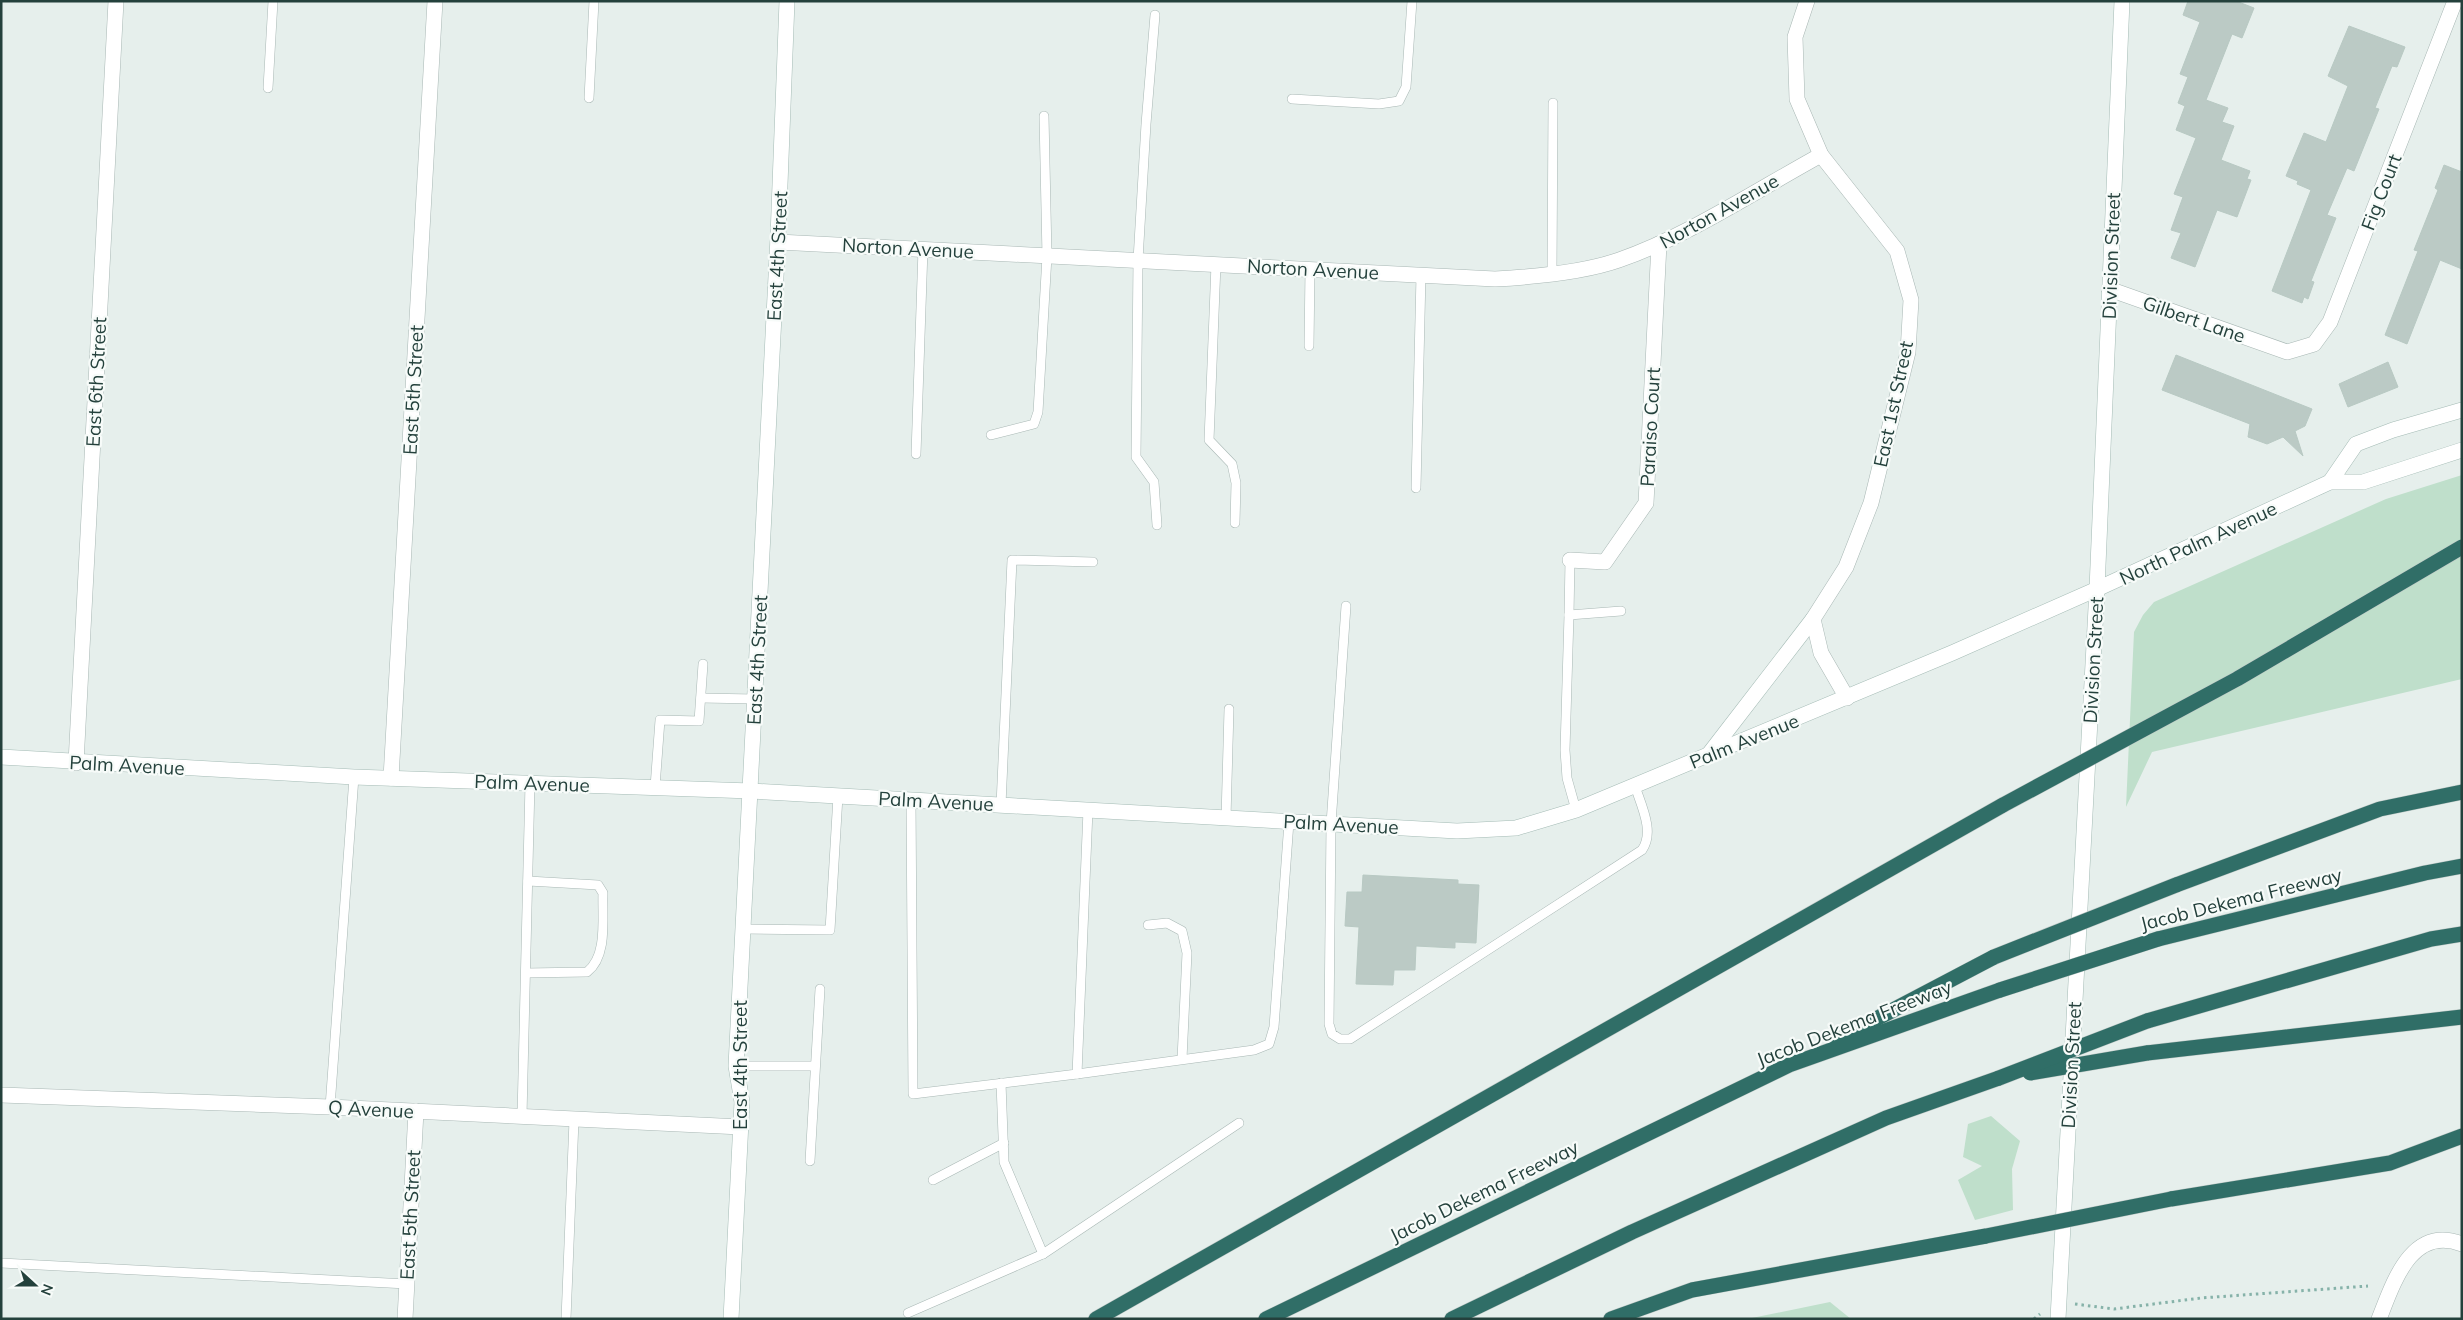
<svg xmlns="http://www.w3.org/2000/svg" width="2463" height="1320" viewBox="0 0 2463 1320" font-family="Mulish,sans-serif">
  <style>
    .green { fill: #bfdfcb }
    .building { fill: #bbcac5; stroke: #b8c9c3 }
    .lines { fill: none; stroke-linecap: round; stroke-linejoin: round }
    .lane-casing { stroke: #a8b7b4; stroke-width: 10 }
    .street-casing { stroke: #a8b7b4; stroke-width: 16 }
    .secondary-casing { stroke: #a4bbb5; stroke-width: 16 }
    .highway-casing { stroke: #c2cac8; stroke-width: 16 }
    .path { stroke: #86b2a9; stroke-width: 3; stroke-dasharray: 2.5 4; stroke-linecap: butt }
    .lane { stroke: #fff; stroke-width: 9 }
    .street { stroke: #fff; stroke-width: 15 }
    .secondary { stroke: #fff; stroke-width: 15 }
    .highway { stroke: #306e67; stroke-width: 15 }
    .highway-bridge-casing { stroke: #c2cac8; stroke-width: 16; stroke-linecap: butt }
    .highway-bridge { stroke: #306e67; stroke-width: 15 }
    .labels { text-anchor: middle; stroke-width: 4.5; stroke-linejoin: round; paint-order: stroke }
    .street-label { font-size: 19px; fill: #24413c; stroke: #f7fbf9 }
  </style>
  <rect width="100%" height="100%" fill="#e6efec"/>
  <g class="green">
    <polygon points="2462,475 2462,679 2152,752 2126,807 2134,632 2143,615 2154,602 2386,499"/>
    <polygon points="1991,1116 2020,1141 2012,1169 2013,1210 1975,1220 1958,1180 1982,1166 1963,1157 1968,1124"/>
    <polygon points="1830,1302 1851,1319 1747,1319"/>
  </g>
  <g class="building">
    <polygon points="2188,1 2236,1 2254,8 2242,38 2232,34 2206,100 2228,108 2222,122 2234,126 2221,160 2250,171 2247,179 2251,180 2237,217 2217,210 2195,267 2171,258 2181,233 2171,230 2183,197 2174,194 2196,138 2176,130 2185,106 2178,103 2188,77 2180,74 2200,22 2183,15"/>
    <polygon points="2349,26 2405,47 2397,67 2392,66 2375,108 2379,109 2354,171 2347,168 2327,215 2336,218 2311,281 2314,282 2308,299 2304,297 2302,303 2272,291 2311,190 2297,184 2298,181 2286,176 2304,133 2326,142 2348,86 2328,76"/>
    <polygon points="2444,165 2462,172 2462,269 2440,260 2407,344 2385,335 2418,251 2414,250 2438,190 2435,188"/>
    <polygon points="2176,355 2312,409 2305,426 2295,431 2303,456 2283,437 2267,444 2248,437 2250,424 2162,390"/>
    <polygon points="2388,362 2398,387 2348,407 2339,384"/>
    <polygon points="1363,875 1458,880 1458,884 1479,885 1476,943 1455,942 1455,948 1416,946 1415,970 1394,970 1393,985 1356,984 1359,927 1345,926 1347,892 1362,892"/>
  </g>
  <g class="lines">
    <g class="lane-casing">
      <g id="lane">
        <polyline points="1155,15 1146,124 1138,260 1136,457 1154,482 1157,525"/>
        <polyline points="268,88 273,1"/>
        <polyline points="589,98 594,1"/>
        <polyline points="1292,99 1379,104 1399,101 1406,87 1412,1"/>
        <polyline points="1216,264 1209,440 1232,464 1236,483 1235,523"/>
        <polyline points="1552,274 1553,103"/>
        <polyline points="1309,346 1310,269"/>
        <polyline points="991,435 1034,424 1038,412 1047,256 1044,116"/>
        <polyline points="916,454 923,249"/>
        <polyline points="1416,488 1421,275"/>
        <path d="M1346,606L1331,824L1329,1024L1332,1034L1340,1039H1350L1642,850C1655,832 1641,805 1635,786"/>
        <polyline points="1569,615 1570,560"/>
        <polyline points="701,698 755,699"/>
        <polyline points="655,787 660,720 699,721 703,664"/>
        <polyline points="911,800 913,1094 1077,1074 1088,810"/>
        <polyline points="1001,805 1012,560 1093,562"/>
        <polyline points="1576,810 1567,778 1565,750 1569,615 1621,611"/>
        <polyline points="1226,818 1229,709"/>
        <polyline points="1148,925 1167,923 1182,931 1187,953 1182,1059"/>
        <polyline points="743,929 830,930 838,796"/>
        <path d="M526,973L587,972C608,956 602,918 603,893L598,885L528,881"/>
        <polyline points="736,1066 814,1066"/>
        <polyline points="1077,1074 1254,1050 1269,1044 1274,1027 1289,822"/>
        <polyline points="1001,1083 1004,1162 1043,1254"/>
        <polyline points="330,1107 354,777"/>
        <polyline points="522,1116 530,783"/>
        <polyline points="810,1161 820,989"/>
        <polyline points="933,1180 1004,1143"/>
        <polyline points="1,1263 407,1284"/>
        <polyline points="908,1313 1043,1254 1239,1123"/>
        <polyline points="566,1319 574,1120"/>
      </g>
    </g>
    <g class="street-casing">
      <g id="street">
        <polyline points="1807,1 1795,37 1797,99 1821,155 1897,251 1911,300 1908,352 1871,503 1846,567 1813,619 1821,653 1847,698"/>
        <path d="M778,242L1495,279C1533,277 1582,273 1619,260C1686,237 1757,190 1821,155"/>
        <polyline points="2109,289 2287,352 2314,344 2330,322 2455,1"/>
        <polyline points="1570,560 1605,562 1646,503 1659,244"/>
        <polyline points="76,763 116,1"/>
        <polyline points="391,778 435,1"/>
        <polyline points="1,1095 330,1107 741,1127"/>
        <polyline points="405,1319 416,1111"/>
        <path d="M2379,1319C2393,1284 2411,1224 2462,1244"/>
      </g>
    </g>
    <g class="secondary-casing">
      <g id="secondary">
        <polyline points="2330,482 2356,444 2393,430 2462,410"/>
        <polyline points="1709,754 1813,619"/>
        <polyline points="1,757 354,777 751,791 1457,831 1516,828 1576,810 1952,653 2097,589 2330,482 2363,482 2462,450"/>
        <polyline points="731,1319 742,1102 736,1066 778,237 787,1"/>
        <polyline points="2058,1319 2097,589 2122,1"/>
      </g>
    </g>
    <g class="highway-casing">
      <g id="highway">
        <polyline points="2176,885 2380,809 2462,792"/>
        <polyline points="2158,939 2425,873 2462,866"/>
        <polyline points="2147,1021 2431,939 2462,934"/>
        <polyline points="1836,1040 1994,957"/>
        <polyline points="2147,1053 2462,1017"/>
        <polyline points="2171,1199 2390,1163 2462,1136"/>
        <polyline points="1096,1319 2003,805"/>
        <polyline points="1266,1319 1789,1065 2000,990"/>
        <polyline points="1452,1319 1632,1232 1886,1118 1999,1078"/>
        <polyline points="1611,1319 1692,1290 1986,1236"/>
      </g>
    </g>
    <g class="path">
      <polyline points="2075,1304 2114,1309 2201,1298 2368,1286"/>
      <polyline points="2034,1319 2040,1314"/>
    </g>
    <use href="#lane" class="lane"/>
    <use href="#street" class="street"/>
    <use href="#secondary" class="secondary"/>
    <use href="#highway" class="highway"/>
    <g class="highway-bridge-casing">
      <g id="highway-bridge">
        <polyline points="2003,805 2237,679 2462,547"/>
        <polyline points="1994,957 2176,885"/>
        <polyline points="2000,990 2158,939"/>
        <polyline points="2030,1073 2147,1053"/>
        <polyline points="1999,1078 2147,1021"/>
        <polyline points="1986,1236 2171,1199"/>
      </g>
    </g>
    <use href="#highway-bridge" class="highway-bridge"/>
  </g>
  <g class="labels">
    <g class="street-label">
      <text transform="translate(2381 192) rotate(-69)" y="7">Fig Court</text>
      <text transform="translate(1719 211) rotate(-29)" y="7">Norton Avenue</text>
      <text transform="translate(908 248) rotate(3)" y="7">Norton Avenue</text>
      <text transform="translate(777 256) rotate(-87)" y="7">East 4th Street</text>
      <text transform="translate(2111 256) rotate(-88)" y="7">Division Street</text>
      <text transform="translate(1313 269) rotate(3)" y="7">Norton Avenue</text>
      <text transform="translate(2194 319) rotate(19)" y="7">Gilbert Lane</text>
      <text transform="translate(96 382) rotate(-87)" y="7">East 6th Street</text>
      <text transform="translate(413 390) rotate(-87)" y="7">East 5th Street</text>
      <text transform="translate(1893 404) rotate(-78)" y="7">East 1st Street</text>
      <text transform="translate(1650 427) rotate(-87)" y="7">Paraiso Court</text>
      <text transform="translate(2198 543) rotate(-25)" y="7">North Palm Avenue</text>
      <text transform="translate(757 660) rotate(-87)" y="7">East 4th Street</text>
      <text transform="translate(2093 660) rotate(-87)" y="7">Division Street</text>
      <text transform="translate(1744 741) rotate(-22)" y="7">Palm Avenue</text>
      <text transform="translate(127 765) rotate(3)" y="7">Palm Avenue</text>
      <text transform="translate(532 783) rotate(2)" y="7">Palm Avenue</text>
      <text transform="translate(936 801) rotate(3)" y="7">Palm Avenue</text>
      <text transform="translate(1341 824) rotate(3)" y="7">Palm Avenue</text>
      <text transform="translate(2241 899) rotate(-14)" y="7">Jacob Dekema Freeway</text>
      <text transform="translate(1854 1023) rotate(-21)" y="7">Jacob Dekema Freeway</text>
      <text transform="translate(740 1065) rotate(-90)" y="7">East 4th Street</text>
      <text transform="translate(2071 1065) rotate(-87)" y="7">Division Street</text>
      <text transform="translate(371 1109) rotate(3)" y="7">Q Avenue</text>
      <text transform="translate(1484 1191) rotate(-26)" y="7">Jacob Dekema Freeway</text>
      <text transform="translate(410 1215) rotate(-87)" y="7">East 5th Street</text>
    </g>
  </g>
  <rect width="2463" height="1320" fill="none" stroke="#24413c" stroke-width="5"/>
  <g transform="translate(35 1285) rotate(111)" stroke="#f7fbf9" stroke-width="4" paint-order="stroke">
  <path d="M0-4L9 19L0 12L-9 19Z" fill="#24413c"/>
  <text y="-8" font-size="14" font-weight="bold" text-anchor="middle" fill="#24413c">N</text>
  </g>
</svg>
